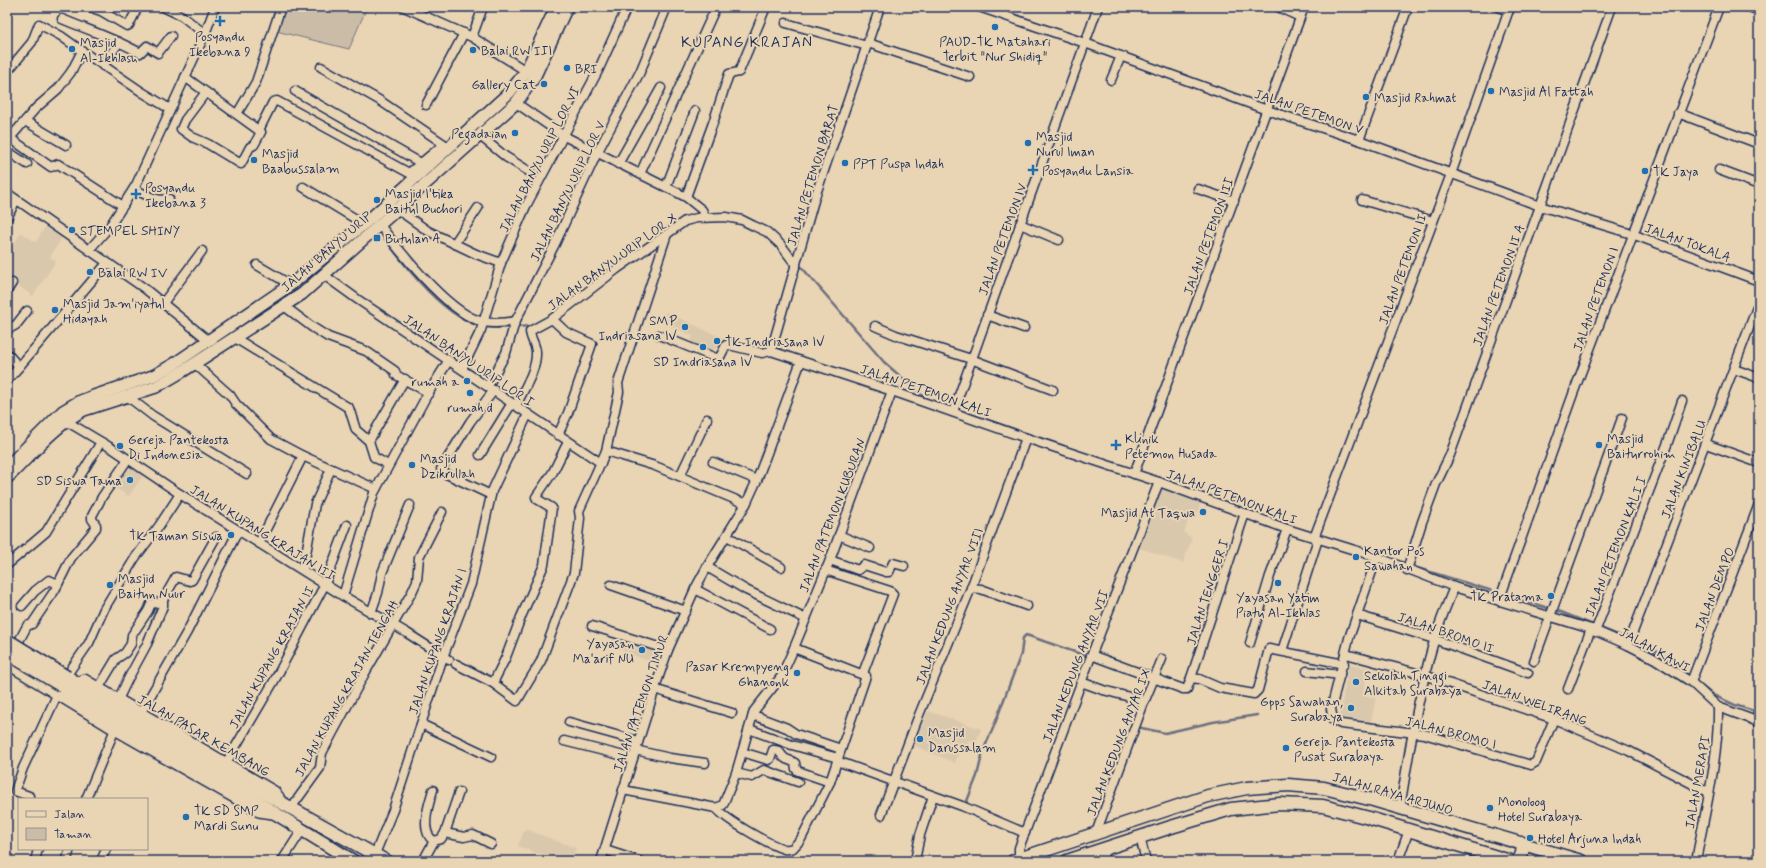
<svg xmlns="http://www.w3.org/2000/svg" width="1766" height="868" viewBox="0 0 1766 868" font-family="Mynerve,sans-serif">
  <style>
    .built { fill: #dac8ad }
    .green { fill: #cbbca7; stroke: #737682 }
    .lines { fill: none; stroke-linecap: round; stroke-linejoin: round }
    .stream { stroke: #6c7080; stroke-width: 2.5 }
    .minor-casing { stroke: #1b2f5e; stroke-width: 11 }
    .major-casing { stroke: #1b2f5e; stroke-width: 14 }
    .highway-casing { stroke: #1b2f5e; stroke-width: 15 }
    .minor { stroke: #e9d4b3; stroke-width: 8 }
    .major { stroke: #e9d4b3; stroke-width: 11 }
    .highway { stroke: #e9d4b3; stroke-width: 12 }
    .highway-bridge-casing { stroke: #1b2f5e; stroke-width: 15; stroke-linecap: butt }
    .highway-bridge { stroke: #e9d4b3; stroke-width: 12 }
    .poi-dot { fill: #1f6fb2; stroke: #e9d4b3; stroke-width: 1.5 }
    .labels { text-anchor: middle; stroke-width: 4; stroke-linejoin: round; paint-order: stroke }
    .poi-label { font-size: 13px; fill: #1b2f5e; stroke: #e9d4b3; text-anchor: start }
    .street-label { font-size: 13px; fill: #1b2f5e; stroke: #e9d4b3 }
    .quarter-label { font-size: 15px; letter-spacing: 1px; fill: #1b2f5e; stroke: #e9d4b3 }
  </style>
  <rect width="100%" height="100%" fill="#e9d4b3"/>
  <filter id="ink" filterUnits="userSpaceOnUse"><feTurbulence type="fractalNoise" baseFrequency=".025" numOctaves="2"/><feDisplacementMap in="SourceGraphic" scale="8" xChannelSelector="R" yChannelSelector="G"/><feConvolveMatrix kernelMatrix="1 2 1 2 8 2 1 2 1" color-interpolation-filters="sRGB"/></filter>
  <g filter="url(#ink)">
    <g class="built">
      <polygon points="46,225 63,236 50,257 56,261 33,296 7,278 7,255 21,233 36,242"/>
      <polygon points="666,312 727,340 723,350 716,347 712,355 689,345 693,336 662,322"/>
      <polygon points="132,463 145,472 129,496 115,488"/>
      <polygon points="1160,487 1201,502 1196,517 1190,515 1184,533 1192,538 1183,563 1137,547"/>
      <polygon points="625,636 664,651 658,665 619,649"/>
      <polygon points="1349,665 1368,668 1363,695 1376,698 1370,725 1339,719"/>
      <polygon points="928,711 981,729 976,742 969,740 965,752 960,750 955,763 913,745"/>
      <polygon points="525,829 576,848 571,861 557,861 518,846"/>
    </g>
    <polygon class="green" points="284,7 367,7 349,49 276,31"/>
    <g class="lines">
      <g class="stream">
        <path d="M384,237C405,267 447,321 485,327C500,329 518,327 533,326"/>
        <polyline points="798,263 884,362 926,399"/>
        <polyline points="955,409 1064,446"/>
        <polyline points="1197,492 1238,507"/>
        <polyline points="1274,520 1294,527"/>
        <polyline points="1411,566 1561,612 1640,644 1660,653 1713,695 1735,705 1757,712"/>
        <polyline points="1137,727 1165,733 1213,722 1257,715"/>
        <polyline points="965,806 977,776 983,751 994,726 1021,654 1023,638 1026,635 1032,637 1089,657"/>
      </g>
      <g class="minor-casing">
        <g id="minor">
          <polyline points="89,7 101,11 127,26 129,25 138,7"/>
          <polyline points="163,7 182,16 205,34"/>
          <polyline points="404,7 472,37 526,71"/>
          <polyline points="979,7 1085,43 1267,110 1359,140 1540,206 1632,234 1759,281"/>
          <polyline points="1278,7 1300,17"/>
          <polyline points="1498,7 1509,11"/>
          <polyline points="1749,7 1759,11"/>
          <path d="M62,19C88,30 116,39 140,53L147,46L158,53L171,36"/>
          <polyline points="786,23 867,46"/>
          <polyline points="472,37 483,7"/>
          <polyline points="868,43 970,77"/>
          <polyline points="103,66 119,42"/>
          <polyline points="7,72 32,42 39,24 61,36 82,51"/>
          <polyline points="185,77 261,132 254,145 250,147 241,164 208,144 192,137 181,129 185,120 206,92"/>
          <polyline points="1111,80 1121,56"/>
          <polyline points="295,91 426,166"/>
          <polyline points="516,103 564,136 686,197 702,210 705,216"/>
          <polyline points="426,105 464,33"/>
          <polyline points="1678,113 1759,144"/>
          <polyline points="237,114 256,82 281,7"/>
          <polyline points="25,121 66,145"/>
          <polyline points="259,130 273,102 277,101 409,173 444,144 379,100 321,67"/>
          <polyline points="480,136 506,157 530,172"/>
          <polyline points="10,138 51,167 58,164 123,206"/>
          <polyline points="1359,140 1408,7"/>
          <polyline points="7,144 10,138 36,108 58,89 71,72 82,51 142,92 170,109"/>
          <polyline points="7,151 27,164"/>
          <polyline points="618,164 661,88"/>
          <polyline points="1719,170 1759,185"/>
          <polyline points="640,174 716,7"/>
          <polyline points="303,187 364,224"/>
          <polyline points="666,187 695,111"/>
          <path d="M134,189C145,194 156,202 169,199"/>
          <polyline points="1198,189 1234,201"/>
          <polyline points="7,193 144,288 208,340"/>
          <polyline points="686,197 714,120 729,74 739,72 766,7"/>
          <polyline points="1362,200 1433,221"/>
          <polyline points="397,209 428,231 476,254 501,263"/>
          <polyline points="7,218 16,200"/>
          <path d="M379,224C399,251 446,309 477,320C489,325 504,323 516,321"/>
          <polyline points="1020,224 1059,240"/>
          <polyline points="454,244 478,208"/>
          <polyline points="89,250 110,226 136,185 205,34 215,7"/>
          <polyline points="257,265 291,285"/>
          <polyline points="324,275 357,299 601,463"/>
          <polyline points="7,291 12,283"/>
          <polyline points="163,303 202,251"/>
          <polyline points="284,306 312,327 328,337 366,351 395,371 396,375 429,393"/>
          <polyline points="987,315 1024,328"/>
          <polyline points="552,319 566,332 592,344 568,413 558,435"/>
          <polyline points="875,326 896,335 971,359 1053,390"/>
          <polyline points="7,330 16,325 27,311"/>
          <polyline points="659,335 716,358 720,357 726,345 729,345 762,353 771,351"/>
          <polyline points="235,338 349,408 356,430 369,441 374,457 388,465"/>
          <polyline points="771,351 892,391 1026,438 1159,482 1287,529 1377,557 1454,587 1591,629 1628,645 1655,659 1691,682 1718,707 1759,722"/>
          <polyline points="771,351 815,197 880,7"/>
          <polyline points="7,353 19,367"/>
          <polyline points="195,364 230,395 236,404 271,439 303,456 376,489"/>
          <polyline points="462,369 481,330 501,263 526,206 598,71 627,7"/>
          <polyline points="1734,369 1759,378"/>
          <polyline points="7,381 107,263"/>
          <polyline points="488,386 506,353 515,322 555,244 597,153 640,72 667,7"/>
          <polyline points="127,396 153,416 247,474"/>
          <path d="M516,406C523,390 537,370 536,352C536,345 530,338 530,331L552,319L617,269L667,234L685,221L697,218L726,217L742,220L754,226L767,232L781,245L796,265"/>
          <polyline points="953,412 1098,7"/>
          <polyline points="66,421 113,449 180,494 345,597 407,633 449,660"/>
          <polyline points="369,441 405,379"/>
          <polyline points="1706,444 1759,463"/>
          <polyline points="606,451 655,466 746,504"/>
          <polyline points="480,455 512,403"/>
          <polyline points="713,462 757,480"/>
          <polyline points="1134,474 1304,7"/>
          <polyline points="680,476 707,419"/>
          <polyline points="491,495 442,472 441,469 470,422 494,390"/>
          <polyline points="839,535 870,548"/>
          <polyline points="727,536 781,567"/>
          <polyline points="1314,538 1451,174 1510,7"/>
          <polyline points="259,543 303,456"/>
          <polyline points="1377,557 1349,638 1331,709 1333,720 1341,724 1424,734 1531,765 1536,762 1554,719"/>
          <polyline points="830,560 858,570 864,565 886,572 889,572 893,563 904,566"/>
          <polyline points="7,565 46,532 101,442"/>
          <polyline points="707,567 746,590 806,619"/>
          <polyline points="303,570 315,504 331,469"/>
          <polyline points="825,570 890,591 893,594 863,673"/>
          <polyline points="1407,570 1422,522 1436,484 1450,455 1612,7"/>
          <polyline points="611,585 686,611"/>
          <polyline points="971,588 981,589 1027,606"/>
          <polyline points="695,589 770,629"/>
          <polyline points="343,596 374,493 427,395 449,360"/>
          <polyline points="1499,601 1573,394 1719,7"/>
          <polyline points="22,606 35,591 49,580 58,584"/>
          <polyline points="371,613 378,593 382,573 410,505"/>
          <polyline points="1357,615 1434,639 1528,673"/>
          <polyline points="592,626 668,650"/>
          <polyline points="1595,632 1668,442 1682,401"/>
          <polyline points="19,641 27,626 32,624 55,590 71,558 96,528 96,525 92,519 92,516 102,497 128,459"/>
          <polyline points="1250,643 1270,576 1287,529"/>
          <polyline points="1628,645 1759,302"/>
          <polyline points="1282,651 1318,539"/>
          <polyline points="1346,654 1424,675 1554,719 1629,751 1708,792"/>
          <polyline points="1091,655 1183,689 1187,689 1191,678 1199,679 1220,688 1254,694 1258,690 1269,649 1344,664"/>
          <polyline points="1534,661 1622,418"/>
          <polyline points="456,664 493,683 517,701 541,661 574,573 580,518 579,511 606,451 619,392 618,383 667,234"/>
          <polyline points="1307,671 1340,675"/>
          <polyline points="69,672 89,643 104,609 135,558 159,526 180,494"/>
          <polyline points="1191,678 1245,513"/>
          <polyline points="1081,682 1103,690 1145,701"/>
          <polyline points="1691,682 1759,504"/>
          <polyline points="493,683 506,657 521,617 544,565 552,508 537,499 536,497 553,472 568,442"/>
          <polyline points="98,689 116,659 125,653 131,644 132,635 148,611 151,604 161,602 163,600 176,577 190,581 192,580 216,537"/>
          <polyline points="654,689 732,713"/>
          <polyline points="1568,689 1591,629"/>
          <polyline points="118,700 128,679 147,644 163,606 163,600"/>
          <polyline points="140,714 187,632 238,531"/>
          <polyline points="753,715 787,728 796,734 841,749"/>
          <polyline points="569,722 638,741"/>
          <polyline points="1756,722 1759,711"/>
          <polyline points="421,724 491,757"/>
          <polyline points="749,729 792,745 838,758"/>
          <polyline points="564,741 632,758"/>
          <polyline points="635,750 670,758 705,763"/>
          <path d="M742,752L768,760L770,759L773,750C781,749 780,756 786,759C789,760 792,761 795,763L796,769L798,771L830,782"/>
          <polyline points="837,761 962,806 1025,833"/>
          <polyline points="226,763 277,676 325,584 347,525"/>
          <polyline points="736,773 752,777 764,770 798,782"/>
          <path d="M433,790C429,803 419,832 434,841"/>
          <polyline points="623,790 716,808 723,805 736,773 754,711 781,677 794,648 830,560 892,391"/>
          <polyline points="29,799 29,796 15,791 23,768 58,693"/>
          <polyline points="86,799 115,729"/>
          <polyline points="291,808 320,768 322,753 365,673 412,592 417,581 419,557 442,512"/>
          <path d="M716,808C726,820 768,844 784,849C787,850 790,849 793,848L801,839L830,782L866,676L794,648"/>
          <path d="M1400,808C1409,752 1418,696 1434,641C1439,623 1447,605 1454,587"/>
          <polyline points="881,815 919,715 971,588 1026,438"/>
          <polyline points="445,833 464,837 473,835 491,844"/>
          <polyline points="1096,833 1143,705 1162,659"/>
          <polyline points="1140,837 1146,861"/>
          <polyline points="434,841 441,839 445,833 459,792"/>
          <polyline points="1103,848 1104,861"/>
          <polyline points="605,850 639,861"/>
          <polyline points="375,854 393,810 443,657 471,584 492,491 528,414"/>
          <polyline points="67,859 70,849"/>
          <polyline points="1019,859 1019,848 1090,659 1159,482"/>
          <polyline points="35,861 38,849"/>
          <polyline points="101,861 106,849"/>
          <polyline points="282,861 302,830"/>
          <polyline points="423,861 434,841"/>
          <polyline points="601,861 657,682 668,650 695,589 707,567 746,504 757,480 801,361"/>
          <polyline points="915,861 920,835 933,796"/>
          <polyline points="1398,861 1409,830"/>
          <path d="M1696,861C1705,811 1719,758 1718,707"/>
        </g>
      </g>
      <g class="major-casing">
        <g id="major">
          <polyline points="7,467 63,411 78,402 94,396 153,376 174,364 293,283 372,217 509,93 526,71 556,7"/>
          <path d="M7,478C31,455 54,426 84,410L156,387L183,371L302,294L516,103L534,78L567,7"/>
          <polyline points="7,663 115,729 259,811 273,813"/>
          <polyline points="84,680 274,792 278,797"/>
        </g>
      </g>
      <g class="highway-casing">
        <g id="highway">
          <polyline points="67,677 212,764 386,861"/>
          <polyline points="62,686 208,772 353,861"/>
          <polyline points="1013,861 1208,796 1247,788 1288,785 1324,788 1373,800 1581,861"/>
          <polyline points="1067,861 1171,827 1231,809 1280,804 1323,806 1369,818 1510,861"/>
          <polyline points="1518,861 1522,854 1523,843"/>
        </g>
      </g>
      <use href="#minor" class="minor"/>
      <use href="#major" class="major"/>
      <use href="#highway" class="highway"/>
      <g class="highway-bridge-casing">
        <g id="highway-bridge">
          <polyline points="7,640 67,677"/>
          <polyline points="7,653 62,686"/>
        </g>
      </g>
      <use href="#highway-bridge" class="highway-bridge"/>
    </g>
  </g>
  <g class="poi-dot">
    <path d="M218 15h4v4h4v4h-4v4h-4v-4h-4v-4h4z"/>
    <circle cx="995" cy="27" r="4"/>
    <circle cx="72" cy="49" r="4"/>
    <circle cx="473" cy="50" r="4"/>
    <circle cx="567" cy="68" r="4"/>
    <circle cx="544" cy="84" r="4"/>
    <circle cx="1491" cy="91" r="4"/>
    <circle cx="1366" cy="97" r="4"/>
    <circle cx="515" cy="133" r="4"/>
    <circle cx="1028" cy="143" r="4"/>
    <circle cx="254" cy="160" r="4"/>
    <circle cx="845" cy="163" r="4"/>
    <path d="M1031 164h4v4h4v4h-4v4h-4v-4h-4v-4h4z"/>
    <circle cx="1645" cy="171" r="4"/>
    <path d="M134 188h4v4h4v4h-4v4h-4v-4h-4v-4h4z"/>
    <circle cx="377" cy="200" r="4"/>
    <circle cx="72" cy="230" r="4"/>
    <rect x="373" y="234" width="8" height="8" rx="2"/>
    <circle cx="90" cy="272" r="4"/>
    <circle cx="55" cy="310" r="4"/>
    <circle cx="685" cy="327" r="4"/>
    <circle cx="717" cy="341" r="4"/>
    <circle cx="703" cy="347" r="4"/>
    <circle cx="467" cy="381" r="4"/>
    <circle cx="470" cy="393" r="4"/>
    <path d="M1114 439h4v4h4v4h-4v4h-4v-4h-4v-4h4z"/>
    <circle cx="1599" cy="445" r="4"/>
    <circle cx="120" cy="446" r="4"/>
    <circle cx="412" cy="465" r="4"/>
    <circle cx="130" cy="480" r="4"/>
    <circle cx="1203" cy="512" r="4"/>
    <circle cx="231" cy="535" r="4"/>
    <circle cx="1356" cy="557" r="4"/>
    <circle cx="1278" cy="583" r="4"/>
    <circle cx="110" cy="585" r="4"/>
    <circle cx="1551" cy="596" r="4"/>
    <circle cx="642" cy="650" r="4"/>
    <circle cx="797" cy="673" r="4"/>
    <circle cx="1356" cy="682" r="4"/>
    <circle cx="1351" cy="708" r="4"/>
    <circle cx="920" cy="739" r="4"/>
    <circle cx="1286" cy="748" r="4"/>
    <circle cx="1490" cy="808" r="4"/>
    <circle cx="186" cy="817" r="4"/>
    <circle cx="1530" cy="838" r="4"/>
  </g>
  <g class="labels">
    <g class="poi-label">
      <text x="220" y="41" text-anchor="middle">Posyandu<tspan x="220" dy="15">Ikebana 9</tspan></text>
      <text x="995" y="46" text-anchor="middle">PAUD-TK Matahari<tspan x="995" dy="15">Terbit "Nur Shidiq"</tspan></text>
      <text x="80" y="47">Masjid<tspan x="80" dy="15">Al-Ikhlash</tspan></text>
      <text x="481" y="55">Balai RW III</text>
      <text x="575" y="73">BRI</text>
      <text x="536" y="89" text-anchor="end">Gallery Cat</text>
      <text x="1499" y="96">Masjid Al Fattah</text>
      <text x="1374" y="102">Masjid Rahmat</text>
      <text x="507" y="138" text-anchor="end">Pegadaian</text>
      <text x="1036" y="141">Masjid<tspan x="1036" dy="15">Nurul Iman</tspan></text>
      <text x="262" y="158">Masjid<tspan x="262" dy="15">Baabussalam</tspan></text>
      <text x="853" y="168">PPT Puspa Indah</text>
      <text x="1042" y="175">Posyandu Lansia</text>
      <text x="1653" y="176">TK Jaya</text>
      <text x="145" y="192">Posyandu<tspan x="145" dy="15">Ikebana 3</tspan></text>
      <text x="385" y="198">Masjid I'tika<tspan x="385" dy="15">Baitul Buchori</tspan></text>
      <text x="80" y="235">STEMPEL SHINY</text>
      <text x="385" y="243">Butulan A</text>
      <text x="98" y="277">Balai RW IV</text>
      <text x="63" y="308">Masjid Jam'iyatul<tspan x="63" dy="15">Hidayah</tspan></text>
      <text x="677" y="325" text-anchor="end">SMP<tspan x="677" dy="15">Indriasana IV</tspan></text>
      <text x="725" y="346">TK Indriasana IV</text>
      <text x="703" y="366" text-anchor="middle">SD Indriasana IV</text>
      <text x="459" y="386" text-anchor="end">rumah a</text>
      <text x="470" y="412" text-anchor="middle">rumah d</text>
      <text x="1125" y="443">Klinik<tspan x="1125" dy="15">Petemon Husada</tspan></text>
      <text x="1607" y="443">Masjid<tspan x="1607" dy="15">Baiturrohim</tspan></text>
      <text x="128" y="444">Gereja Pantekosta<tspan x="128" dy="15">Di Indonesia</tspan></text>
      <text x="420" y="463">Masjid<tspan x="420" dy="15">Dzikrullah</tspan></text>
      <text x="122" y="485" text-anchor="end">SD Siswa Tama</text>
      <text x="1195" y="517" text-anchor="end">Masjid At Taqwa</text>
      <text x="223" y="540" text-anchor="end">TK Taman Siswa</text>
      <text x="1364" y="555">Kantor Pos<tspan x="1364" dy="15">Sawahan</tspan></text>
      <text x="118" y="583">Masjid<tspan x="118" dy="15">Baitun Nuur</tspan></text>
      <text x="1543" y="601" text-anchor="end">TK Pratama</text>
      <text x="1278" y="602" text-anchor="middle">Yayasan Yatim<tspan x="1278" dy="15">Piatu Al-Ikhlas</tspan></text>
      <text x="634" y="648" text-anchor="end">Yayasan<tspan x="634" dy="15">Ma'arif NU</tspan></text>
      <text x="789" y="671" text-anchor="end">Pasar Krempyeng<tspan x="789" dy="15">Ghanonk</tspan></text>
      <text x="1364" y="680">Sekolah Tinggi<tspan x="1364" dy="15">Alkitab Surabaya</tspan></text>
      <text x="1343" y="706" text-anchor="end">Gpps Sawahan,<tspan x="1343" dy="15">Surabaya</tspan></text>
      <text x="928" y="737">Masjid<tspan x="928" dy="15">Darussalam</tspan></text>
      <text x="1294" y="746">Gereja Pantekosta<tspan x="1294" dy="15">Pusat Surabaya</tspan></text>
      <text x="1498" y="806">Monoloog<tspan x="1498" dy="15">Hotel Surabaya</tspan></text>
      <text x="194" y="815">TK SD SMP<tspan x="194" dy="15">Mardi Sunu</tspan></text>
      <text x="1538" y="843">Hotel Arjuna Indah</text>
    </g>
    <g class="street-label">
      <text transform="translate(1309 111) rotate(19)" y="5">JALAN PETEMON V</text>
      <text transform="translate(539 159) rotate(-63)" y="5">JALAN BANYU URIP LOR VI</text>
      <text transform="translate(812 175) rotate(-73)" y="5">JALAN PETEMON BARAT</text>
      <text transform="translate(567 191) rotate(-64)" y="5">JALAN BANYU URIP LOR V</text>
      <text transform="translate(1208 236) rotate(-70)" y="5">JALAN PETEMON III</text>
      <text transform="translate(1002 239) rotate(-70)" y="5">JALAN PETEMON IV</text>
      <text transform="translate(1688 242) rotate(20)" y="5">JALAN TOKALA</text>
      <text transform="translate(326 251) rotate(-41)" y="5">JALAN BANYU URIP</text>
      <text transform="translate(612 261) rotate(-36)" y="5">JALAN BANYU URIP LOR X</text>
      <text transform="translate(1402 269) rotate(-70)" y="5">JALAN PETEMON II</text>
      <text transform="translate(1498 285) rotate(-70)" y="5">JALAN PETEMON II A</text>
      <text transform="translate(1595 299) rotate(-70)" y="5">JALAN PETEMON I</text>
      <text transform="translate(469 360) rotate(34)" y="5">JALAN BANYU URIP LOR I</text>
      <text transform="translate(926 390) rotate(19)" y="5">JALAN PETEMON KALI</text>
      <text transform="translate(1683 469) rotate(-69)" y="5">JALAN KINIBALU</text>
      <text transform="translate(1232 496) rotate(20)" y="5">JALAN PETEMON KALI</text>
      <text transform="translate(832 515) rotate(-69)" y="5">JALAN PATEMON KUBURAN</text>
      <text transform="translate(263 532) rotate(32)" y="5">JALAN KUPANG KRAJAN III</text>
      <text transform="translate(1615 546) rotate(-69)" y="5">JALAN PETEMON KALI I</text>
      <text transform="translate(1714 589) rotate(-69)" y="5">JALAN DEMPO</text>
      <text transform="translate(1207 592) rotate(-72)" y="5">JALAN TENGGER I</text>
      <text transform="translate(949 606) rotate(-69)" y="5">JALAN KEDUNG ANYAR VIII</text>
      <text transform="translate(1446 632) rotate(19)" y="5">JALAN BROMO II</text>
      <text transform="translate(437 641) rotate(-71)" y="5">JALAN KUPANG KRAJAN I</text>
      <text transform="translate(1655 649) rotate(29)" y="5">JALAN KAWI</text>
      <text transform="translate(271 657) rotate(-61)" y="5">JALAN KUPANG KRAJAN II</text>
      <text transform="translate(1075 666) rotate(-69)" y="5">JALAN KEDUNG ANYAR VII</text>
      <text transform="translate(346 688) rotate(-61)" y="5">JALAN KUPANG KRAJAN TENGAH</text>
      <text transform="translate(1535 702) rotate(20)" y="5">JALAN WELIRANG</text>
      <text transform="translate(640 703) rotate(-71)" y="5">JALAN PATEMON TIMUR</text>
      <text transform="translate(1451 732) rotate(15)" y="5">JALAN BROMO I</text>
      <text transform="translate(204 735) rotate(30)" y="5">JALAN PASAR KEMBANG</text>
      <text transform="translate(1118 742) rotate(-69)" y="5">JALAN KEDUNG ANYAR IX</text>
      <text transform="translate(1697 782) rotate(-80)" y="5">JALAN MERAPI</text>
      <text transform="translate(1393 793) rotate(16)" y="5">JALAN RAYA ARJUNO</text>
    </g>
    <g class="quarter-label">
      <text x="747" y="47">KUPANG KRAJAN</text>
    </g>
  </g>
  <rect width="1766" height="868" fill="none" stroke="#e9d4b3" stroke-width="24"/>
  <rect x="12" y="12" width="1742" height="844" fill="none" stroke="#1b2f5e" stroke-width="1.5" filter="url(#ink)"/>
  <rect x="18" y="798" width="130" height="52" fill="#e9d4b3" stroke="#979291"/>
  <rect x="26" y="811" width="20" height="6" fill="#e9d4b3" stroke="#979291"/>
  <text x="54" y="818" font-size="12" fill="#1b2f5e">Jalan</text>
  <rect x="26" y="828" width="20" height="12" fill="#cbbca7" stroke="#979291"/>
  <text x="54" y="838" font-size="12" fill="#1b2f5e">Taman</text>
</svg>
